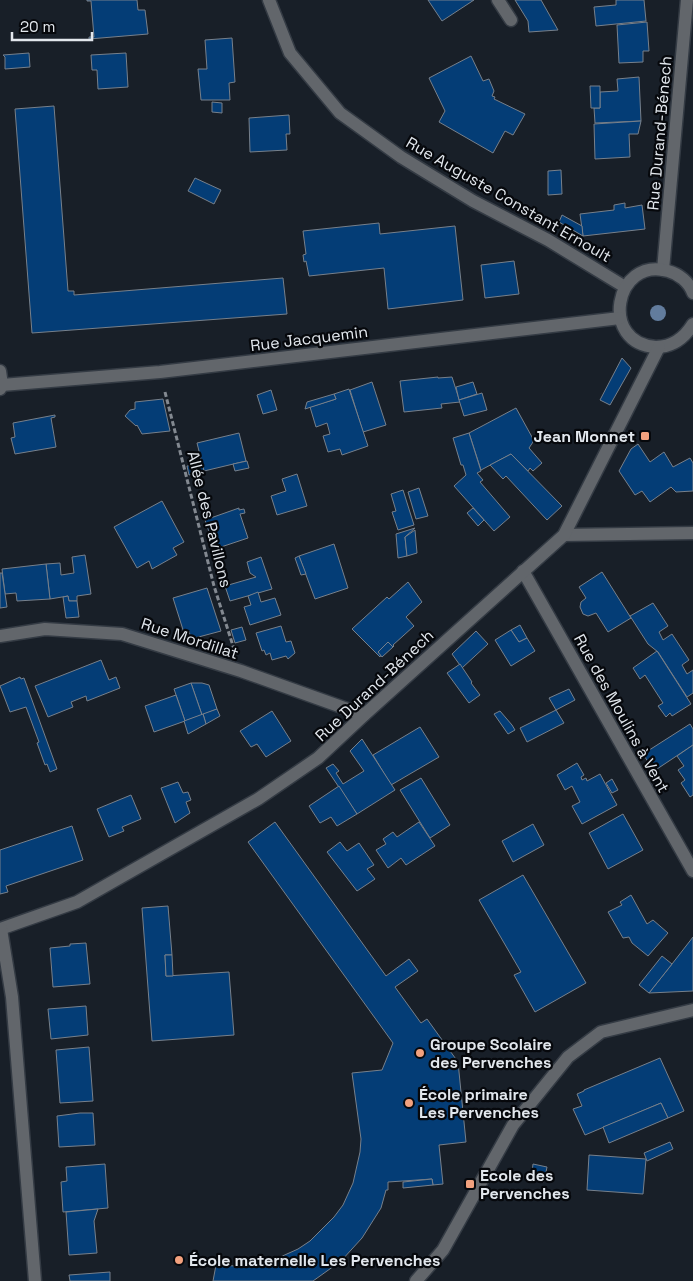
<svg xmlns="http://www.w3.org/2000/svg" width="693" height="1281" viewBox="0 0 693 1281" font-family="'Space Grotesk',sans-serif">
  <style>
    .building { fill: #043d76; stroke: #77808b }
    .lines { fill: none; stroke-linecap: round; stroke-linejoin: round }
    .minor-casing { stroke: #343b44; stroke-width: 15 }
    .path { stroke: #838991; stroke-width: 3; stroke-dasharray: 5 2.5; stroke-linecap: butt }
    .minor { stroke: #62666b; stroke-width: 12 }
    .tree { fill: #627c9d }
    .poi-dot { fill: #f2a17e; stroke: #06080c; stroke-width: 2 }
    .labels { text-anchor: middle; stroke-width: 4.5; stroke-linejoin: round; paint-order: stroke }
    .street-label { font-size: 16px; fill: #e2e7ed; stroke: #06080c }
    .poi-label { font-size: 16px; font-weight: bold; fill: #e2e7ed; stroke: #06080c; text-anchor: start }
  </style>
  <rect width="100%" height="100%" fill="#181f28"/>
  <g class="building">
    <polygon points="87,0 137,0 138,10 145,10 148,34 89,39 89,37 94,37 91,1 87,1"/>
    <polygon points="428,0 474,0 442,21"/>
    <polygon points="515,0 541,0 558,30 529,32 528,21"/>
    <polygon points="616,0 644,0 646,21 596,26 594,7 616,5"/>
    <polygon points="647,22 649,51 643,51 643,62 619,63 617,25"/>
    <polygon points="232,38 235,82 229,83 230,100 201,100 198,69 207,69 205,40"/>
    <polygon points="29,53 30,67 5,69 5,57 3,55"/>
    <polygon points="126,53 128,87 98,89 97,70 92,70 91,55"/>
    <polygon points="471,56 483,81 489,79 494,91 492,96 495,97 494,99 525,114 513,135 505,131 493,153 439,122 445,111 429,78"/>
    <polygon points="639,77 641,121 595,123 594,108 600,108 600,92 618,91 617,79"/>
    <polygon points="590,86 600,86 600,108 591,108"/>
    <polygon points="212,102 222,103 222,113 212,112"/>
    <polygon points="54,106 68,291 74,291 74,295 283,278 287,314 32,333 15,109"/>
    <polygon points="289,115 290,134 286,134 287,150 250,152 249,118"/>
    <polygon points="641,121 638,134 629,134 630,157 595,159 594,124"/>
    <polygon points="561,170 562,194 548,195 548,171"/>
    <polygon points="195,178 221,190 214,204 188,191"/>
    <polygon points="625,203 625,208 642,205 645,229 583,236 580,214 614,210 614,205"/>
    <polygon points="562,215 582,226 583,236 559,222"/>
    <polygon points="379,223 380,234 455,226 463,300 388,309 384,268 309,276 306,261 304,262 303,255 306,254 303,231"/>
    <polygon points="514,261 519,294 485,298 481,265"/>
    <polygon points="622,358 631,368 610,405 600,400"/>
    <polygon points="438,377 438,378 452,377 460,402 441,404 442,408 404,412 400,381"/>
    <polygon points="372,382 386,425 363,432 350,390"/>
    <polygon points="473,382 477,394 459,400 456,387"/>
    <polygon points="349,389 368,446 342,455 340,449 328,452 323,436 330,434 327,423 316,427 310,407 336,399 334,394"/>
    <polygon points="271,390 277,410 263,414 257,395"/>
    <polygon points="482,393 487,410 464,416 459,400"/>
    <polygon points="334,394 336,399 305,409 307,402"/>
    <polygon points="163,399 170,431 142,434 137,425 136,426 125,416 130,410 135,409 135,402"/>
    <polygon points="516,408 532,437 533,442 529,448 542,463 533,471 530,468 528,471 511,454 481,470 469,433"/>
    <polygon points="55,415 55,417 51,418 56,447 15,454 11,438 15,437 13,423"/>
    <polygon points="239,433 246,461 204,471 197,443"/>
    <polygon points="469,433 481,471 477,473 483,480 480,482 510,517 494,531 454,486 466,475 463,465 461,465 453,438"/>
    <polygon points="638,444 650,462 664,452 673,467 690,458 693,463 693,491 676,492 671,487 650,502 642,491 635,495 619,471 631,449"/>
    <polygon points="511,454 562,506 547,520 506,476 503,479 490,465"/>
    <polygon points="247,461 249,468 235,471 233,464"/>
    <polygon points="202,463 204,471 189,475 187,466"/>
    <polygon points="297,474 307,506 277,515 271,496 286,491 282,479"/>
    <polygon points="419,488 428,516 416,519 408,492"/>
    <polygon points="403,490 414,525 398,530 392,512 396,511 391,494"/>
    <polygon points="162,501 184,542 173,548 177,555 152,569 149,561 137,568 114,527"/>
    <polygon points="239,508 239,510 244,509 245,513 240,514 248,538 215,549 205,520"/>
    <polygon points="473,508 484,520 478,526 467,513"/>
    <polygon points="415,528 405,537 407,556 398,558 396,534"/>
    <polygon points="415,530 417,553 407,556 405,537"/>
    <polygon points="334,544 348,588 315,599 299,556"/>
    <polygon points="85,555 91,594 77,596 77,601 69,601 68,596 50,599 46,564 60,563 61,575 74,573 72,557"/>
    <polygon points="299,556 306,574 301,575 295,558"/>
    <polygon points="261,557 272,589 230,601 225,586 256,577 250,573 247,562"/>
    <polygon points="46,564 50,599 17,601 16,593 5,594 2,569"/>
    <polygon points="602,572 631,618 608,632 596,613 588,616 583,614 580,607 581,602 586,598 579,587"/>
    <polygon points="0,573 2,573 7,607 0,608"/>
    <polygon points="408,582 422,602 406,617 414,626 393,645 394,646 393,647 388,642 378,652 381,655 380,657 352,629 387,597 389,599"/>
    <polygon points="207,588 221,631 191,639 189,631 184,633 173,598"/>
    <polygon points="258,592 261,602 275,598 281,615 250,625 244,607 251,605 248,596"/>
    <polygon points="68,596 69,601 77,601 79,617 66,618 63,597"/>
    <polygon points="653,603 668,626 659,632 663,640 672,634 689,660 682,665 687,674 693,670 693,693 687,697 658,652 648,644 630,616"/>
    <polygon points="520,625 527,638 519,642 511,630"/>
    <polygon points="281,626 286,642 291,641 295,653 288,659 286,656 272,660 270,653 266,655 264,650 262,651 256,633"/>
    <polygon points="242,627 246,640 235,643 231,630"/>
    <polygon points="511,630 519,642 527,638 535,651 511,666 495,640"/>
    <polygon points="476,631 488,644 462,668 452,654"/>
    <polygon points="388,642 393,647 382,657 378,652"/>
    <polygon points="657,651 691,704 672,716 670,713 666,717 658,706 663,703 645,675 640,679 633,668"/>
    <polygon points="101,660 109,680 116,677 120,688 87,701 86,696 71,702 73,707 48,717 35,686"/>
    <polygon points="460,664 472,682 471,683 480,695 469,703 447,673"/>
    <polygon points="20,677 21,679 24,678 57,769 50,772 47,764 45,765 37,743 39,742 26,707 10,712 0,686"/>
    <polygon points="191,683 202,683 209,685 217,709 202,715"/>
    <polygon points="191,683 202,715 185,721 174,689"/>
    <polygon points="569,689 575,700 556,710 549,698"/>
    <polygon points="176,695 185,721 154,732 145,706"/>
    <polygon points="217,709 220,716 206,724 203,714"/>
    <polygon points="556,710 564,723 527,742 520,728"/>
    <polygon points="272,711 291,741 266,757 257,744 251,747 240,731"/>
    <polygon points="500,711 512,725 515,730 508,734 494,714"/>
    <polygon points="203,714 206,724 188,734 184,721"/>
    <polygon points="690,724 693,729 693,745 654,771 643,754"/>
    <polygon points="420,727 439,757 391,785 373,755"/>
    <polygon points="362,739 395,790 357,814 326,768 333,764 339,771 336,773 343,784 364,771 350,751"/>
    <polygon points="693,745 693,795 690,797 681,783 685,780 678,770 684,766 677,756"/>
    <polygon points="577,763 584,775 581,777 582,780 586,778 587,781 600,774 617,805 582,824 572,806 580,802 572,786 565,790 557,775"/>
    <polygon points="421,778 450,825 430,838 400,790"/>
    <polygon points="612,779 618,790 612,793 606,783"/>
    <polygon points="178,782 183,793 188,792 191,800 186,802 190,813 175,823 161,788"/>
    <polygon points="339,786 357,814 337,826 331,817 320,823 309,806"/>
    <polygon points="131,795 141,819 122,827 124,831 109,837 97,809"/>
    <polygon points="623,814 643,850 608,869 589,833"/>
    <polygon points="275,822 386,976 409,959 418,971 395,987 421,1023 427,1019 458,1062 466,1142 439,1145 443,1184 433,1185 432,1179 388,1182 388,1190 386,1190 381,1208 362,1238 341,1261 313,1281 213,1281 216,1265 236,1266 256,1264 278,1258 298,1249 310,1241 334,1217 343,1205 353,1183 360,1152 361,1139 352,1073 382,1070 393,1043 248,842"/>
    <polygon points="419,822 435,846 406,865 401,858 388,868 376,850 386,844 383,839 393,832 397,837"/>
    <polygon points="533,824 544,845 513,862 502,841"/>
    <polygon points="72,826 83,860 6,886 8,892 0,894 0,850"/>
    <polygon points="340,842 347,851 359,843 374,865 367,869 375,879 357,891 327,852"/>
    <polygon points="523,875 586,983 535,1012 514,975 521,972 479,900"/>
    <polygon points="631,895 647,924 653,920 668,933 648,956 632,943 629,937 623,938 608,912 622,905 620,902"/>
    <polygon points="168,906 172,955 165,955 166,976 229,972 234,1035 152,1041 142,908"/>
    <polygon points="693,937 693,991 649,993 672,964"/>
    <polygon points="86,943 90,984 53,987 50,948 70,946 70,944"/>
    <polygon points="165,955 172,955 173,976 166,976"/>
    <polygon points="662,956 672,964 649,993 639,985"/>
    <polygon points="86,1006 88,1035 51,1039 48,1009"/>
    <polygon points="89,1047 93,1101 60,1103 56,1050"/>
    <polygon points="660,1058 684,1111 668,1118 661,1103 585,1135 573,1109 582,1106 577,1094 584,1091 584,1090"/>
    <polygon points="661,1103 668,1118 609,1143 603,1127"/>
    <polygon points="80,1113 93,1113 95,1145 59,1147 57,1116"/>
    <polygon points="670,1142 673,1149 647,1161 644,1153"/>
    <polygon points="589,1155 646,1159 643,1194 587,1190"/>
    <polygon points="105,1164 108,1208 63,1212 61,1182 67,1181 66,1167"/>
    <polygon points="533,1164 547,1167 544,1182 531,1180"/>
    <polygon points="432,1179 433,1185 403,1188 403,1182"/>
    <polygon points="98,1209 94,1221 97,1253 69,1255 66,1212"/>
    <polygon points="110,1272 110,1281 70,1281 69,1275"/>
  </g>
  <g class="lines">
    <g class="minor-casing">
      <g id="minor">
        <polyline points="269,0 290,53 340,113 401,157 473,201 548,240 625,287"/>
        <polyline points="498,0 511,20"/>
        <polyline points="663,270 687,0"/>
        <path d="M693,293C689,282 679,274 668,271C614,256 599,344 656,347C673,347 685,337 693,324"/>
        <polyline points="0,371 2,385 0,389"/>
        <polyline points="2,385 160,372 620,318"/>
        <polyline points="564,535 693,533"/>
        <polyline points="523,571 693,871"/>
        <polyline points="0,636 45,629 122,634 241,671 364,715"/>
        <polyline points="0,929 77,902 258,799 318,758 364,715 564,535 659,347"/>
        <polyline points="1,929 12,997 35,1281"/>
        <polyline points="416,1281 443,1250 513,1125 568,1057 601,1032 693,1010"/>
      </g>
    </g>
    <polyline class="path" points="165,392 214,586 234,649"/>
    <use href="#minor" class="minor"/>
  </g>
  <circle class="tree" cx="658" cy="313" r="8"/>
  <g class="poi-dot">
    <rect x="640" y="431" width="10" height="10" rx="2.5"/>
    <circle cx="420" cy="1053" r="5"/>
    <circle cx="409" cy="1103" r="5"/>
    <rect x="465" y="1179" width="10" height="10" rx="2.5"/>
    <circle cx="179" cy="1260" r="5"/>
  </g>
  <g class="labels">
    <g class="street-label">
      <text transform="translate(659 133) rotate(-85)" y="6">Rue Durand-Bénech</text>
      <text transform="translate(509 199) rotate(30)" y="6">Rue Auguste Constant Ernoult</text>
      <text transform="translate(309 338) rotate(-7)" y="6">Rue Jacquemin</text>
      <text transform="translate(210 519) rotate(76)" y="6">Allée des Pavillons</text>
      <text transform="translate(190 638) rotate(18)" y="6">Rue Mordillat</text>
      <text transform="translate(374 685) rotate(-43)" y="6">Rue Durand-Bénech</text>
      <text transform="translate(622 713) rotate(61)" y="6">Rue des Moulins à Vent</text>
    </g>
    <g class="poi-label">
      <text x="635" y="442" text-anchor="end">Jean Monnet</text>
      <text x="430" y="1050">Groupe Scolaire<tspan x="430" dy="18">des Pervenches</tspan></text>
      <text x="419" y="1100">École primaire<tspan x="419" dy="18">Les Pervenches</tspan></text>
      <text x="480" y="1181">Ecole des<tspan x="480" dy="18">Pervenches</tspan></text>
      <text x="189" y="1266">École maternelle Les Pervenches</text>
    </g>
  </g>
  <path d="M12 32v8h80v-8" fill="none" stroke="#e2e7ed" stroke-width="2.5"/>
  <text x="20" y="32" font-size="15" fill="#e2e7ed" stroke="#06080c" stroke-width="4" paint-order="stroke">20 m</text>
</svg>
